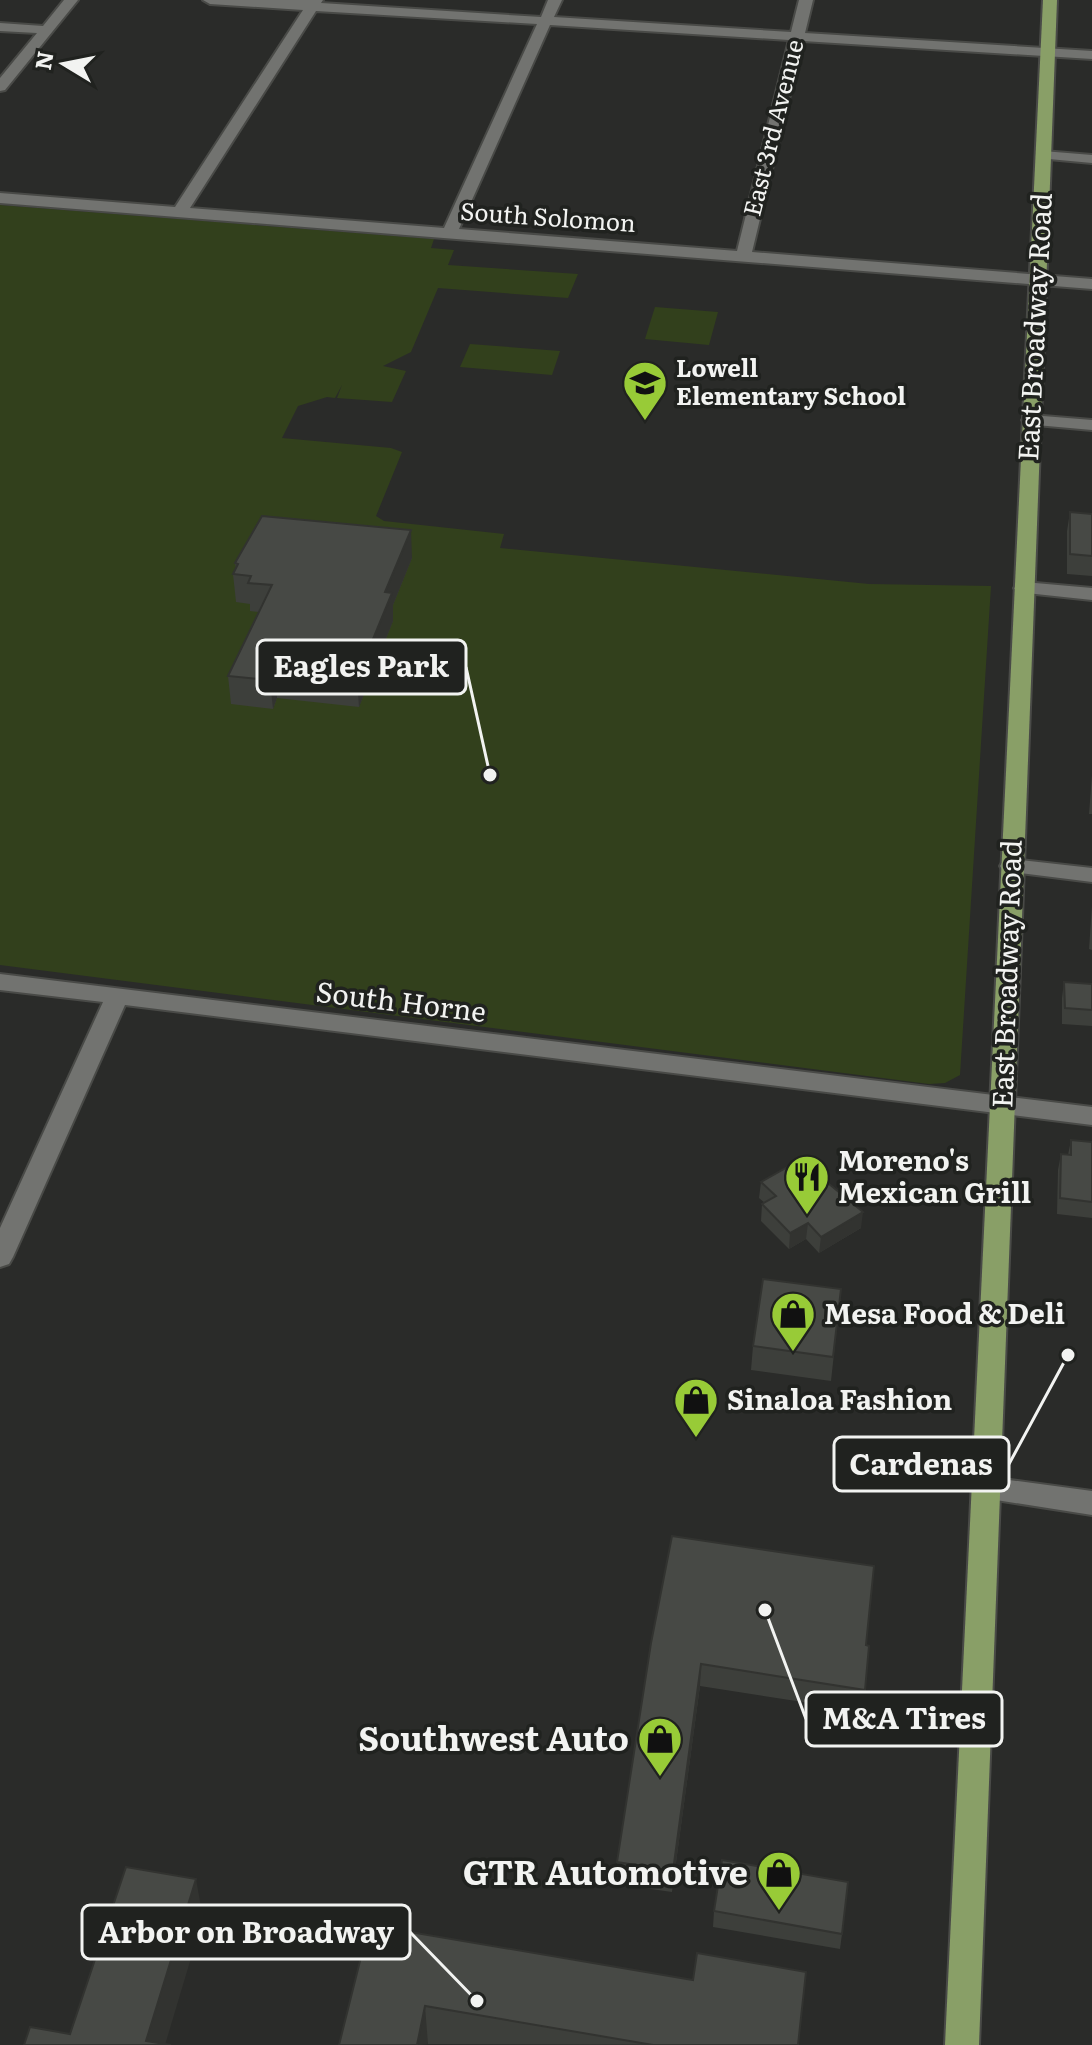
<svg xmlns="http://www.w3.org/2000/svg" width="1092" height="2045" viewBox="0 0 1092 2045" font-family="Literata,serif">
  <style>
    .green { fill: #32401c }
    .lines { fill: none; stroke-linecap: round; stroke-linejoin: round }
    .minor-casing { stroke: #494a47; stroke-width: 4 }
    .major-casing { stroke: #494a47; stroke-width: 4 }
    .minor { fill: #727370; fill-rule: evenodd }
    .major { fill: #899f67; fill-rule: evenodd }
    .wall { fill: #3d3f3b }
    .shaded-wall { fill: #323330 }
    .building { fill: #474945; stroke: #323330; stroke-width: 2 }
    .labels { text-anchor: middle; stroke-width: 7; stroke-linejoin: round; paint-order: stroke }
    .far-street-label { font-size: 24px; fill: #f2f3f1; stroke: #20221f }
    .far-poi-label { font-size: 24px; font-weight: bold; fill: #f2f3f1; stroke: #20221f; text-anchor: start }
    .street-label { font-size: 28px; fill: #f2f3f1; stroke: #20221f }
    .poi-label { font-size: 28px; font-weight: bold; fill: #f2f3f1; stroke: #20221f; text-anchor: start }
    .near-poi-label { font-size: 34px; font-weight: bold; fill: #f2f3f1; stroke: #20221f; text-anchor: end }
    .leader { fill: none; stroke: #f2f3f1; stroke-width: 3 }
    .callout-dot { fill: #f2f3f1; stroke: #20221f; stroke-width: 3 }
    .callout { fill: #20221f; stroke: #f2f3f1; stroke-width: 3 }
    .callout-label { font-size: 30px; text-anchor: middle; font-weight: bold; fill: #f2f3f1 }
  </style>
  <rect width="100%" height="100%" fill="#2a2b29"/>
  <g class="green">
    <polygon points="0,205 434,239 431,248 454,250 448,265 578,274 568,298 438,288 411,352 383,366 406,371 392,402 337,398 342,385 335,398 327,397 298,406 282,438 391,448 402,452 376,516 384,521 504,534 500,548 869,584 991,586 960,1075 945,1083 929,1084 0,965"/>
    <polygon points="655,307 718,312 709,345 645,339"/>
    <polygon points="470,344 560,351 552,375 460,367"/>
  </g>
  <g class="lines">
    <g class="minor-casing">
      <g id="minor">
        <polygon points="64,0 78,0 5,90 0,91 0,78 37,33 0,31 0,23 43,26"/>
        <path d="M203,0H323L321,3L541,17L548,0H562L554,17L791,32L799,0H813L805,33L1092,51V59L803,41L752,252L1092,279V289L0,203V193L175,207L303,10L210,4ZM316,11L537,24L444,228L190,208ZM550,25L789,40L737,251L459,229Z"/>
        <polygon points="1043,151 1092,155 1092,163 1038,158 1038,152"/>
        <polygon points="1031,415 1092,420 1092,430 1025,424 1022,420"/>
        <polygon points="1024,582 1092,588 1092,600 1017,592 1014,588"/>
        <polygon points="1011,859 1092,868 1092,882 1003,871 1000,866 1003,861"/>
        <polygon points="0,974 1092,1107 1092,1125 125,1005 13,1257 9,1264 0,1267 0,1228 103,1002 0,990"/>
        <polygon points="987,1477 1092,1491 1092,1515 977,1497 973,1489 977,1481"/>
      </g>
    </g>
    <g class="major-casing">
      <polygon id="major" points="1043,0 1057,0 979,2045 945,2045"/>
    </g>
    <use href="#minor" class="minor"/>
    <use href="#major" class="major"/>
  </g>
  <g class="wall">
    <polygon points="1070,512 1092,514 1092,576 1067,574 1067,531"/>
    <polygon points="412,558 393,605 393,621 359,707 277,698 273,709 231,704 228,676 259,612 250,611 250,604 236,602 233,574 236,569 235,563"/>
    <polygon points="1092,775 1092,814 1089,814"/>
    <polygon points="1092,906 1092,950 1089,949"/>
    <polygon points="1064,982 1092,984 1092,1026 1062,1024 1062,998"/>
    <polygon points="1071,1140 1092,1142 1092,1218 1057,1214 1058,1170 1061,1154 1068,1155"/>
    <polygon points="761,1182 861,1228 819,1253 806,1239 789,1249 761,1221 762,1204 765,1203 759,1198"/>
    <polygon points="841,1289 831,1381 751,1370 753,1346"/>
    <polygon points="651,1643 866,1645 865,1690 861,1711 700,1686 672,1892 616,1884 617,1862"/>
    <polygon points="714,1911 842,1934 840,1949 713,1927"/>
    <polygon points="369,1925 798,2045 428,2044"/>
  </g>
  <g class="shaded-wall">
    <polygon points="411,530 412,558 393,605 393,621 359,707 357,678 385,592"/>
    <polygon points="275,669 277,698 273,709 270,680"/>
    <polygon points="863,1212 861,1228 819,1253 821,1237"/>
    <polygon points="808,1223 806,1239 789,1249 790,1233"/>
    <polygon points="701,1664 700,1686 672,1892 673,1871"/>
    <polygon points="196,1879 203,1918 165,2045 146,2041"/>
    <polygon points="425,2006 428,2044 417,2045"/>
  </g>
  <g class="building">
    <polygon points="1070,512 1092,514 1092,556 1070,554"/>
    <polygon points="262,516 411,530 385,592 392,593 357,678 275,669 270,680 228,676 272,585 248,583 251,576 233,574 238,564 235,563"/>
    <polygon points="1064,982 1092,984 1092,1010 1065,1008"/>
    <polygon points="1071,1140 1092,1142 1092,1202 1060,1198 1061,1154 1071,1155"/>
    <polygon points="800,1160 863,1212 821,1237 808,1223 790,1233 762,1204 776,1196 761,1182"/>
    <polygon points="763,1279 841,1289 833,1357 753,1346"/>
    <polygon points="672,1536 874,1566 866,1645 869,1646 865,1690 701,1664 673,1871 617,1862 651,1643"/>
    <polygon points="722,1860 848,1882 842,1934 714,1911"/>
    <polygon points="126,1867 196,1879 146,2041 171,2045 24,2045 30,2027 70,2034"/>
    <polygon points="369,1925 693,1980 697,1953 806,1972 798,2045 653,2045 425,2006 417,2045 339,2045"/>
  </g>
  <defs>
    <g id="school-pin" transform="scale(2.3)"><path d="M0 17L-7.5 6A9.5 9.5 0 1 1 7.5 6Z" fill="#98cb37" stroke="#20221f"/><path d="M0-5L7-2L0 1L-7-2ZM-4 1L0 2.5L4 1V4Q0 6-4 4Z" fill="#111"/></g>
    <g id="restaurant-pin" transform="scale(2.3)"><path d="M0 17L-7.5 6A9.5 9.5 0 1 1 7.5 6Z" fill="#98cb37" stroke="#20221f"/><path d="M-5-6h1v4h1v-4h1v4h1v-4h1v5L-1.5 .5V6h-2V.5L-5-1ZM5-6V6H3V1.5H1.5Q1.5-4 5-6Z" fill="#111"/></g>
    <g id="shop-pin" transform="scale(2.3)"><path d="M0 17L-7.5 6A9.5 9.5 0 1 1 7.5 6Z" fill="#98cb37" stroke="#20221f"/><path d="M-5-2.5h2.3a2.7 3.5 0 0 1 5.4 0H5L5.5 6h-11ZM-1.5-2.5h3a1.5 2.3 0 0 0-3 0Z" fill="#111"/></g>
  </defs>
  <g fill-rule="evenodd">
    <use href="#school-pin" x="645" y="383"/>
    <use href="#restaurant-pin" x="807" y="1177"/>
    <use href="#shop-pin" x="793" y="1314"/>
    <use href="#shop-pin" x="696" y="1400"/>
    <use href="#shop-pin" x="660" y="1739"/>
    <use href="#shop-pin" x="779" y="1873"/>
  </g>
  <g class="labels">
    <g class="far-street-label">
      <text transform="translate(774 128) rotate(-76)" y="8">East 3rd Avenue</text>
      <text transform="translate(548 218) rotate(4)" y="8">South Solomon</text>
    </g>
    <g class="far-poi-label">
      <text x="676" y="377">Lowell<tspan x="676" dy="28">Elementary School</tspan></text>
    </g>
    <g class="street-label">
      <text transform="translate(1035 327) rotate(-87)" y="10">East Broadway Road</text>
      <text transform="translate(1007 974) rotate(-88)" y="10">East Broadway Road</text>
      <text transform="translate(401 1002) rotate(7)" y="10">South Horne</text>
    </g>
    <g class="poi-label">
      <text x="838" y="1171">Moreno's<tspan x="838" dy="32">Mexican Grill</tspan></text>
      <text x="824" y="1324">Mesa Food &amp; Deli</text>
      <text x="727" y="1410">Sinaloa Fashion</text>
    </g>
    <g class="near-poi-label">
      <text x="629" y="1751">Southwest Auto</text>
      <text x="748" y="1885">GTR Automotive</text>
    </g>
  </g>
  <path class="leader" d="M490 775L466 667M1068 1355L1009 1464M765 1610L806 1719M477 2001L410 1932"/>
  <g class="callout-dot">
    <circle cx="490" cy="775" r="8"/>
    <circle cx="1068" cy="1355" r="8"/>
    <circle cx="765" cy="1610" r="8"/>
    <circle cx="477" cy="2001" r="8"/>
  </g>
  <g class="callout">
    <rect x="257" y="640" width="209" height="54" rx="8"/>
    <rect x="834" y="1437" width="175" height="54" rx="8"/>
    <rect x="806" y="1692" width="196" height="54" rx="8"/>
    <rect x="82" y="1905" width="328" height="54" rx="8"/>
  </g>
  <g class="callout-label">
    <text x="361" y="677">Eagles Park</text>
    <text x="921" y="1475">Cardenas</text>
    <text x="904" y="1729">M&amp;A Tires</text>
    <text x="246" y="1943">Arbor on Broadway</text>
  </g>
  <g transform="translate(64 64) rotate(280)" stroke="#20221f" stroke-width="6" paint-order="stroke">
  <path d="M0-6L14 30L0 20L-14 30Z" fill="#f2f3f1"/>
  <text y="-12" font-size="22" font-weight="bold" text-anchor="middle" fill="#f2f3f1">N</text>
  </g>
</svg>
